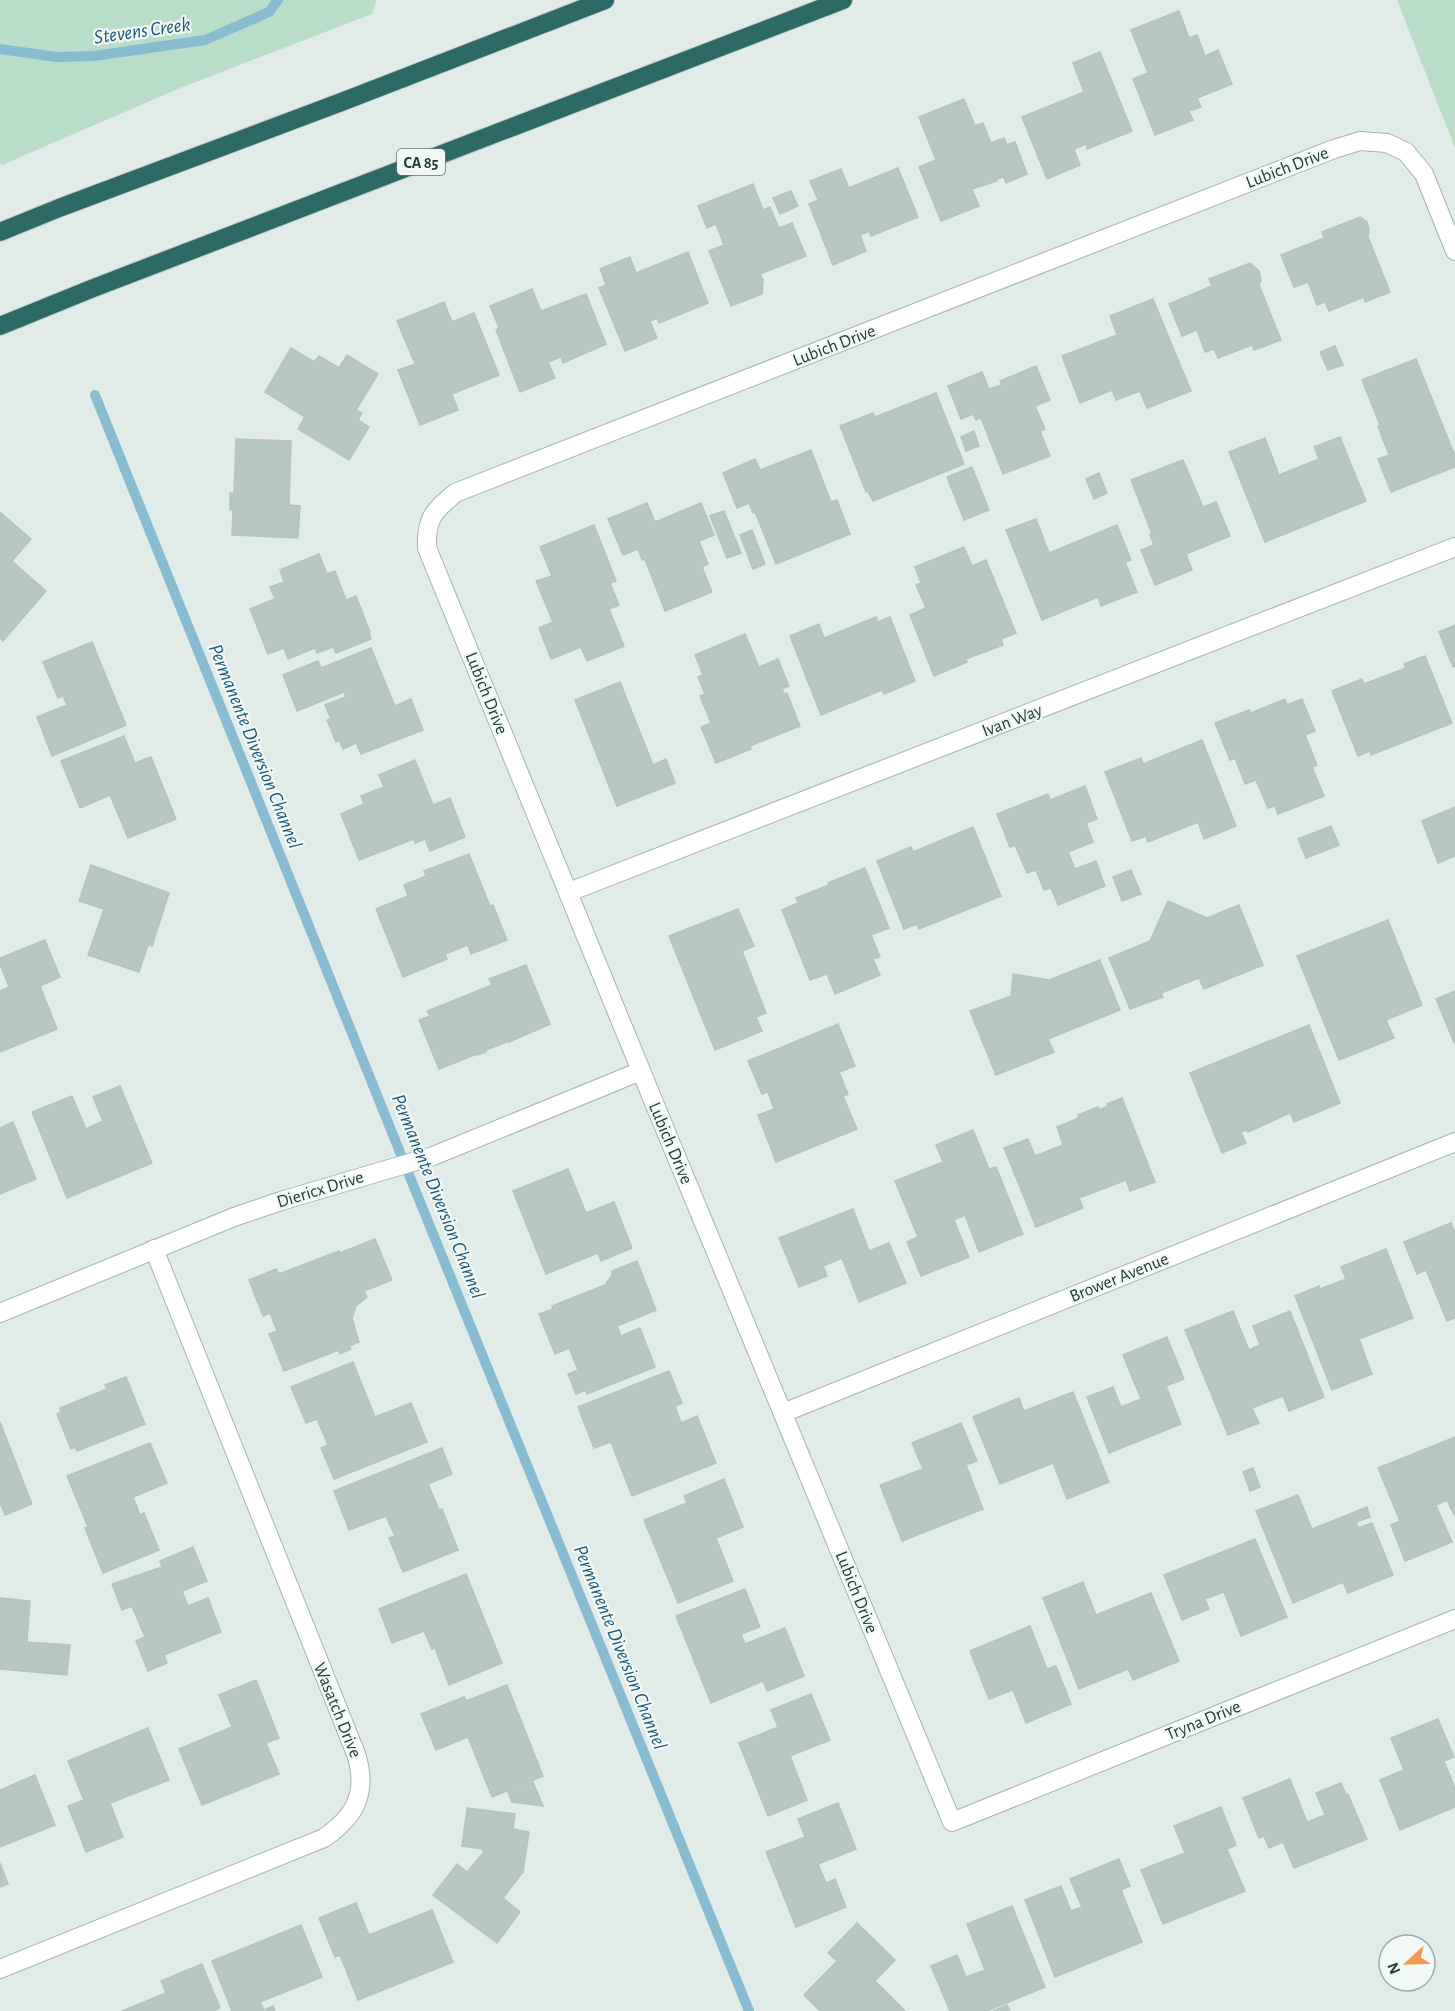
<svg xmlns="http://www.w3.org/2000/svg" width="1455" height="2011" viewBox="0 0 1455 2011" font-family="'Alegreya Sans',sans-serif">
  <style>
    .green { fill: #baddc9 }
    .lines { fill: none; stroke-linecap: round; stroke-linejoin: round }
    .stream { stroke: #89bbd1; stroke-width: 10 }
    .building { fill: #b6c7c2; stroke: #b4c5c1; stroke-width: 1.5 }
    .minor-casing { stroke: #a4b4b1; stroke-width: 20 }
    .highway-casing { stroke: #c1c9c8; stroke-width: 20 }
    .minor { stroke: #fff; stroke-width: 18 }
    .highway { stroke: #2d6966; stroke-width: 18 }
    .labels { text-anchor: middle; stroke-width: 4.5; stroke-linejoin: round; paint-order: stroke }
    .shield { fill: #f2f8f6; stroke: #607572; stroke-width: 1.5 }
    .shield-label { font-size: 16px; font-weight: bold; fill: #213d3a }
    .street-label { font-size: 18px; fill: #213d3a; stroke: #f2f8f6 }
    .water-label { font-size: 20px; font-style: italic; fill: #1b5a79; stroke: #f2f8f6 }
  </style>
  <rect width="100%" height="100%" fill="#e1ece9"/>
  <g class="green">
    <polygon points="0,0 377,0 372,14 180,88 2,165 0,163"/>
    <polygon points="1397,0 1455,0 1455,148"/>
  </g>
  <g class="lines">
    <g class="stream">
      <polyline points="0,49 56,57 94,56 205,40 269,12 278,0"/>
      <polyline points="95,395 416,1192 749,2011"/>
    </g>
  </g>
  <g class="building">
    <polygon points="1179,11 1189,38 1197,35 1205,56 1218,50 1232,84 1197,98 1201,107 1189,111 1193,120 1155,135 1133,79 1148,73 1131,30"/>
    <polygon points="1100,52 1132,131 1087,149 1086,144 1074,149 1080,165 1047,179 1022,117 1084,92 1073,63"/>
    <polygon points="964,99 975,126 983,123 991,143 1004,138 1007,145 1015,142 1027,174 1006,183 1004,177 997,179 997,181 972,189 979,206 941,221 919,167 936,160 919,117"/>
    <polygon points="898,168 918,217 871,236 869,231 860,235 866,251 833,265 809,204"/>
    <polygon points="841,169 849,188 818,200 810,181"/>
    <polygon points="753,184 763,210 770,207 779,228 792,223 806,256 760,274 763,280 762,294 731,306 709,251 724,245 716,224 707,228 698,206"/>
    <polygon points="791,191 798,206 780,214 773,198"/>
    <polygon points="1360,217 1367,222 1369,229 1368,237 1390,292 1365,302 1364,297 1329,311 1325,302 1317,305 1308,282 1294,287 1281,255 1324,238 1322,232"/>
    <polygon points="688,252 708,303 659,323 657,318 650,321 657,338 625,351 599,288 606,285 600,269 630,257 636,273"/>
    <polygon points="1250,263 1259,271 1261,280 1259,285 1281,340 1254,350 1252,345 1218,358 1214,349 1205,352 1197,330 1182,336 1169,304 1212,286 1209,279"/>
    <polygon points="532,289 541,311 586,294 606,344 563,363 561,357 548,362 555,378 520,392 496,330 499,328 490,306"/>
    <polygon points="1153,299 1191,391 1147,408 1140,391 1116,400 1112,390 1080,403 1062,356 1117,335 1110,316"/>
    <polygon points="444,302 452,322 474,313 499,375 452,394 458,410 420,425 398,370 415,364 397,321"/>
    <polygon points="1335,346 1343,365 1328,370 1320,352"/>
    <polygon points="291,348 314,362 319,356 339,368 347,355 378,374 356,410 362,413 358,420 369,427 349,460 298,429 305,417 265,392"/>
    <polygon points="1416,359 1455,456 1455,467 1391,492 1378,459 1389,455 1378,426 1380,425 1362,380"/>
    <polygon points="1036,366 1050,400 1035,406 1045,429 1040,431 1050,456 1003,474 981,418 976,420 973,414 961,419 948,386 982,372 989,389 1002,385 1000,381"/>
    <polygon points="936,393 964,464 873,501 868,491 866,492 840,426 873,413 875,417"/>
    <polygon points="974,431 979,446 966,451 961,437"/>
    <polygon points="1340,437 1366,501 1265,542 1229,452 1265,438 1279,475 1319,459 1314,447"/>
    <polygon points="236,439 291,441 289,505 300,506 298,538 232,535 233,510 230,510 230,493 234,494"/>
    <polygon points="811,450 831,502 837,500 850,534 776,564 755,512 753,513 749,503 737,508 723,473 755,459 760,470"/>
    <polygon points="1183,460 1203,507 1216,502 1230,536 1186,554 1192,570 1155,585 1141,550 1154,545 1150,535 1152,534 1131,480"/>
    <polygon points="972,467 989,510 964,520 947,477"/>
    <polygon points="1099,473 1107,493 1094,499 1086,479"/>
    <polygon points="647,503 655,522 701,503 714,535 699,541 708,564 702,567 712,592 665,611 645,559 642,560 638,549 623,555 608,519"/>
    <polygon points="724,511 741,553 727,558 710,516"/>
    <polygon points="0,512 31,539 12,561 46,591 3,641 0,638"/>
    <polygon points="1036,519 1049,553 1117,525 1131,560 1125,562 1137,592 1101,606 1098,597 1042,620 1006,530"/>
    <polygon points="594,525 616,581 610,583 619,605 609,609 624,646 587,661 581,647 551,659 539,628 553,622 536,581 552,576 540,547"/>
    <polygon points="752,530 765,564 753,569 740,535"/>
    <polygon points="964,547 972,566 986,560 1016,633 1001,639 1003,645 966,659 967,662 934,676 910,615 926,608 916,585 921,583 915,567"/>
    <polygon points="319,554 327,574 335,571 346,600 356,596 370,632 369,633 371,639 336,653 333,647 317,653 315,648 288,659 284,648 268,654 250,609 275,599 270,587 284,582 280,570"/>
    <polygon points="876,617 878,622 890,617 915,681 884,694 882,690 821,715 790,636 819,624 824,638"/>
    <polygon points="1455,625 1455,666 1453,667 1439,632"/>
    <polygon points="745,634 759,667 778,659 789,686 782,689 784,694 787,693 800,726 750,746 751,749 716,763 701,727 711,723 700,696 705,694 698,677 703,675 695,655"/>
    <polygon points="92,642 126,725 52,756 37,717 67,705 63,696 58,698 43,662"/>
    <polygon points="371,648 395,706 411,699 423,730 361,754 356,743 343,749 339,740 336,742 327,720 331,719 325,705 346,697 344,692 297,711 283,675 318,661 321,668"/>
    <polygon points="1425,656 1452,723 1371,755 1370,751 1358,756 1332,691 1362,679 1364,684 1406,668 1404,664"/>
    <polygon points="620,682 653,765 666,759 675,783 617,806 575,700"/>
    <polygon points="1285,699 1287,705 1302,699 1315,731 1305,735 1317,765 1312,767 1324,796 1278,814 1275,806 1268,808 1256,780 1245,784 1235,758 1230,760 1215,723 1249,710 1251,713"/>
    <polygon points="124,736 135,763 151,757 176,819 128,838 110,795 80,808 61,761"/>
    <polygon points="1202,740 1236,826 1204,839 1198,822 1148,842 1146,836 1132,841 1105,772 1141,758 1143,764"/>
    <polygon points="415,760 433,805 450,798 465,837 430,851 425,839 415,843 414,839 359,860 341,814 364,804 361,796 384,787 379,775"/>
    <polygon points="1085,786 1097,819 1086,823 1093,842 1068,852 1075,869 1096,861 1105,886 1058,905 1051,888 1044,890 1036,870 1027,873 1015,845 1010,847 997,814 1048,794 1050,800"/>
    <polygon points="1455,807 1455,856 1438,863 1422,821"/>
    <polygon points="1331,826 1339,845 1306,858 1298,839"/>
    <polygon points="973,827 1001,896 919,929 917,924 904,929 877,861 911,847 913,852"/>
    <polygon points="469,854 490,906 493,905 507,940 471,954 468,945 445,954 447,959 403,977 376,909 408,896 404,885 426,876 424,871"/>
    <polygon points="91,865 169,893 152,946 148,945 139,972 88,955 104,909 79,901"/>
    <polygon points="865,868 889,928 871,935 880,957 873,959 880,975 835,994 827,974 810,980 782,910 798,903 796,898 829,885 828,883"/>
    <polygon points="1131,870 1141,894 1122,901 1113,877"/>
    <polygon points="1168,901 1207,918 1239,905 1263,965 1204,989 1199,978 1161,993 1163,997 1130,1009 1109,958 1150,941"/>
    <polygon points="738,909 754,946 742,951 766,1013 756,1017 762,1031 715,1050 669,936"/>
    <polygon points="1388,920 1422,1005 1386,1020 1394,1038 1339,1060 1297,956"/>
    <polygon points="45,940 60,977 40,986 57,1029 0,1052 0,991 9,987 0,964 0,958"/>
    <polygon points="1100,960 1120,1010 1048,1039 1054,1052 996,1075 970,1011 1011,996 1013,974 1049,980"/>
    <polygon points="526,965 550,1024 509,1042 509,1041 486,1050 486,1052 477,1055 477,1054 439,1069 419,1020 430,1016 427,1011 492,985 489,979"/>
    <polygon points="1455,991 1455,1045 1436,999"/>
    <polygon points="838,1024 855,1066 839,1072 848,1094 843,1096 857,1129 776,1162 758,1115 774,1109 768,1092 762,1094 748,1061"/>
    <polygon points="1309,1025 1340,1103 1294,1122 1290,1113 1248,1132 1247,1130 1241,1132 1246,1143 1222,1153 1190,1073"/>
    <polygon points="120,1086 152,1163 67,1198 32,1112 72,1096 86,1129 103,1121 93,1097"/>
    <polygon points="1122,1098 1155,1182 1130,1191 1126,1180 1079,1198 1083,1208 1036,1227 1004,1148 1028,1139 1035,1156 1063,1145 1057,1127 1079,1118 1078,1115 1098,1107 1099,1110 1108,1106 1107,1104"/>
    <polygon points="13,1122 36,1179 0,1194 0,1128"/>
    <polygon points="973,1130 989,1169 996,1167 1023,1234 979,1252 965,1215 954,1220 969,1257 921,1276 907,1242 918,1237 895,1181 943,1162 936,1145"/>
    <polygon points="568,1169 586,1213 614,1202 632,1248 601,1261 598,1253 546,1274 513,1191"/>
    <polygon points="853,1209 869,1251 889,1243 906,1283 859,1302 842,1258 823,1266 827,1276 799,1287 779,1238"/>
    <polygon points="1451,1223 1455,1234 1455,1318 1447,1321 1426,1270 1417,1274 1404,1242"/>
    <polygon points="375,1239 392,1280 364,1291 367,1297 356,1306 352,1318 359,1342 349,1346 351,1349 340,1354 339,1350 284,1371 269,1334 277,1331 270,1313 263,1316 249,1280 276,1269 279,1274 339,1251 340,1253"/>
    <polygon points="1386,1249 1413,1318 1359,1339 1372,1374 1332,1390 1295,1296 1319,1286 1320,1289 1346,1279 1341,1267"/>
    <polygon points="637,1261 656,1310 617,1326 621,1336 640,1328 655,1367 587,1394 586,1390 576,1394 568,1374 578,1370 569,1348 555,1354 539,1314 553,1309 552,1306 605,1285 612,1275 612,1271"/>
    <polygon points="1233,1311 1249,1350 1260,1345 1253,1326 1290,1311 1324,1397 1289,1411 1283,1396 1252,1408 1259,1423 1228,1435 1185,1330"/>
    <polygon points="1167,1337 1184,1379 1166,1386 1181,1424 1109,1453 1087,1397 1113,1387 1121,1407 1141,1399 1123,1355"/>
    <polygon points="353,1362 375,1417 411,1403 427,1442 334,1479 321,1448 328,1445 317,1419 306,1423 291,1387"/>
    <polygon points="669,1371 682,1403 675,1406 681,1423 697,1416 716,1463 632,1496 611,1442 594,1448 578,1407"/>
    <polygon points="126,1377 145,1424 77,1451 75,1447 71,1449 57,1414 61,1412 60,1408 107,1389 105,1385"/>
    <polygon points="1073,1392 1109,1482 1067,1499 1053,1463 1000,1484 973,1417 1019,1398 1024,1411"/>
    <polygon points="0,1422 32,1504 5,1515 0,1503"/>
    <polygon points="961,1423 977,1461 966,1465 983,1509 902,1541 880,1485 923,1469 912,1443"/>
    <polygon points="1455,1437 1455,1517 1447,1500 1436,1505 1452,1542 1405,1561 1391,1525 1400,1521 1378,1468"/>
    <polygon points="150,1443 167,1483 133,1497 140,1515 144,1513 159,1550 103,1573 85,1528 88,1527 67,1476"/>
    <polygon points="442,1448 452,1474 428,1484 439,1510 442,1509 458,1550 403,1572 389,1538 395,1536 386,1516 349,1530 334,1491"/>
    <polygon points="1253,1468 1260,1487 1250,1491 1243,1472"/>
    <polygon points="724,1479 743,1527 716,1538 733,1581 678,1603 644,1520 687,1503 684,1496"/>
    <polygon points="1298,1495 1312,1529 1367,1507 1370,1517 1356,1522 1358,1528 1372,1523 1393,1575 1348,1593 1343,1582 1293,1603 1256,1511"/>
    <polygon points="1255,1539 1287,1617 1241,1636 1224,1592 1205,1599 1209,1609 1182,1620 1164,1575"/>
    <polygon points="193,1547 207,1581 182,1591 188,1606 208,1598 221,1632 164,1655 167,1663 148,1671 136,1641 145,1637 132,1606 122,1610 112,1584 162,1567 160,1561"/>
    <polygon points="466,1574 502,1663 449,1685 435,1648 432,1649 424,1631 392,1643 379,1609"/>
    <polygon points="1083,1582 1096,1615 1151,1593 1179,1661 1133,1680 1128,1669 1079,1689 1043,1598"/>
    <polygon points="745,1589 760,1627 741,1634 745,1644 785,1628 804,1676 767,1691 763,1681 711,1703 676,1616"/>
    <polygon points="0,1598 30,1601 27,1642 70,1645 67,1675 0,1669"/>
    <polygon points="1030,1626 1047,1669 1056,1666 1071,1704 1026,1723 1013,1690 989,1699 970,1651"/>
    <polygon points="256,1680 279,1738 266,1743 279,1774 202,1805 179,1749 232,1727 219,1695"/>
    <polygon points="507,1685 543,1776 492,1797 468,1737 436,1750 421,1714 464,1697 466,1701"/>
    <polygon points="811,1694 830,1740 790,1756 807,1800 768,1816 739,1743 778,1727 771,1710"/>
    <polygon points="1438,1719 1454,1757 1444,1761 1455,1788 1455,1807 1400,1830 1380,1780 1404,1770 1391,1738"/>
    <polygon points="148,1728 169,1780 110,1803 123,1837 86,1852 68,1806 84,1800 68,1761"/>
    <polygon points="35,1775 55,1825 0,1847 0,1790"/>
    <polygon points="1290,1779 1307,1822 1325,1815 1316,1793 1341,1783 1346,1795 1348,1794 1367,1839 1294,1868 1283,1842 1269,1848 1264,1836 1259,1838 1243,1798"/>
    <polygon points="533,1782 543,1806 512,1802 508,1792"/>
    <polygon points="838,1803 856,1849 818,1864 826,1883 835,1879 846,1907 796,1927 766,1852 805,1837 798,1819"/>
    <polygon points="1221,1807 1236,1845 1227,1849 1245,1891 1163,1924 1141,1870 1185,1853 1174,1826"/>
    <polygon points="467,1808 515,1814 513,1829 529,1832 523,1872 503,1898 520,1912 497,1943 433,1895 457,1864 467,1872 483,1853 483,1849 462,1846"/>
    <polygon points="1119,1859 1130,1886 1121,1890 1142,1942 1055,1977 1025,1900 1061,1886 1071,1911 1082,1907 1070,1879"/>
    <polygon points="0,1863 8,1884 0,1887"/>
    <polygon points="356,1903 369,1935 432,1910 453,1962 358,2000 340,1955 335,1957 319,1918"/>
    <polygon points="1012,1906 1045,1987 987,2011 950,2011 931,1966 957,1955 966,1977 985,1970 967,1924"/>
    <polygon points="857,1923 895,1960 875,1981 905,2011 820,2011 804,1995 837,1961 828,1953"/>
    <polygon points="301,1925 322,1977 260,2002 264,2010 273,2006 275,2011 232,2011 212,1961"/>
    <polygon points="202,1964 220,2008 214,2011 122,2011 166,1993 161,1981"/>
    <polygon points="1007,2005 1010,2011 993,2011"/>
  </g>
  <g class="lines">
    <g class="minor-casing">
      <g id="minor">
        <path d="M1455,251L1424,174L1406,152L1387,143L1360,141L1334,149L455,493C433,512 426,518 427,548L655,1105L952,1822L1455,1619"/>
        <polyline points="569,892 1455,547"/>
        <polyline points="0,1313 234,1217 281,1201 433,1156 641,1071"/>
        <polyline points="783,1413 1455,1142"/>
        <path d="M0,1969L324,1838C356,1816 368,1792 356,1754L154,1249"/>
      </g>
    </g>
    <g class="highway-casing">
      <g id="highway">
        <polyline points="0,232 59,208 344,101 605,0"/>
        <polyline points="0,326 91,289 843,0"/>
      </g>
    </g>
    <use href="#minor" class="minor"/>
    <use href="#highway" class="highway"/>
  </g>
  <g class="labels">
    <rect class="shield" x="397" y="149" width="48" height="26" rx="4.5"/>
    <g class="shield-label">
      <text x="421" y="168">CA 85</text>
    </g>
    <g class="street-label">
      <text transform="translate(1287 167) rotate(-21)" y="6">Lubich Drive</text>
      <text transform="translate(834 345) rotate(-21)" y="6">Lubich Drive</text>
      <text transform="translate(487 693) rotate(68)" y="6">Lubich Drive</text>
      <text transform="translate(1012 720) rotate(-21)" y="6">Ivan Way</text>
      <text transform="translate(671 1143) rotate(67)" y="6">Lubich Drive</text>
      <text transform="translate(320 1189) rotate(-17)" y="6">Diericx Drive</text>
      <text transform="translate(1119 1277) rotate(-22)" y="6">Brower Avenue</text>
      <text transform="translate(857 1592) rotate(68)" y="6">Lubich Drive</text>
      <text transform="translate(338 1710) rotate(68)" y="6">Wasatch Drive</text>
      <text transform="translate(1203 1720) rotate(-22)" y="6">Tryna Drive</text>
    </g>
    <g class="water-label">
      <text transform="translate(142 30) rotate(-8)" y="7">Stevens Creek</text>
      <text transform="translate(256 746) rotate(68)" y="7">Permanente Diversion Channel</text>
      <text transform="translate(439 1196) rotate(68)" y="7">Permanente Diversion Channel</text>
      <text transform="translate(621 1647) rotate(68)" y="7">Permanente Diversion Channel</text>
    </g>
  </g>
  <g transform="translate(1407 1963) rotate(248)"><circle r="28" fill="#f2f8f6" stroke="#9eadab" stroke-width="1.5"/>
  <path d="M0-4.5L10 22L0 15L-10 22Z" fill="#f39758"/>
  <text y="-9" font-size="16" font-weight="bold" text-anchor="middle" fill="#213d3a">N</text>
  </g>
</svg>
